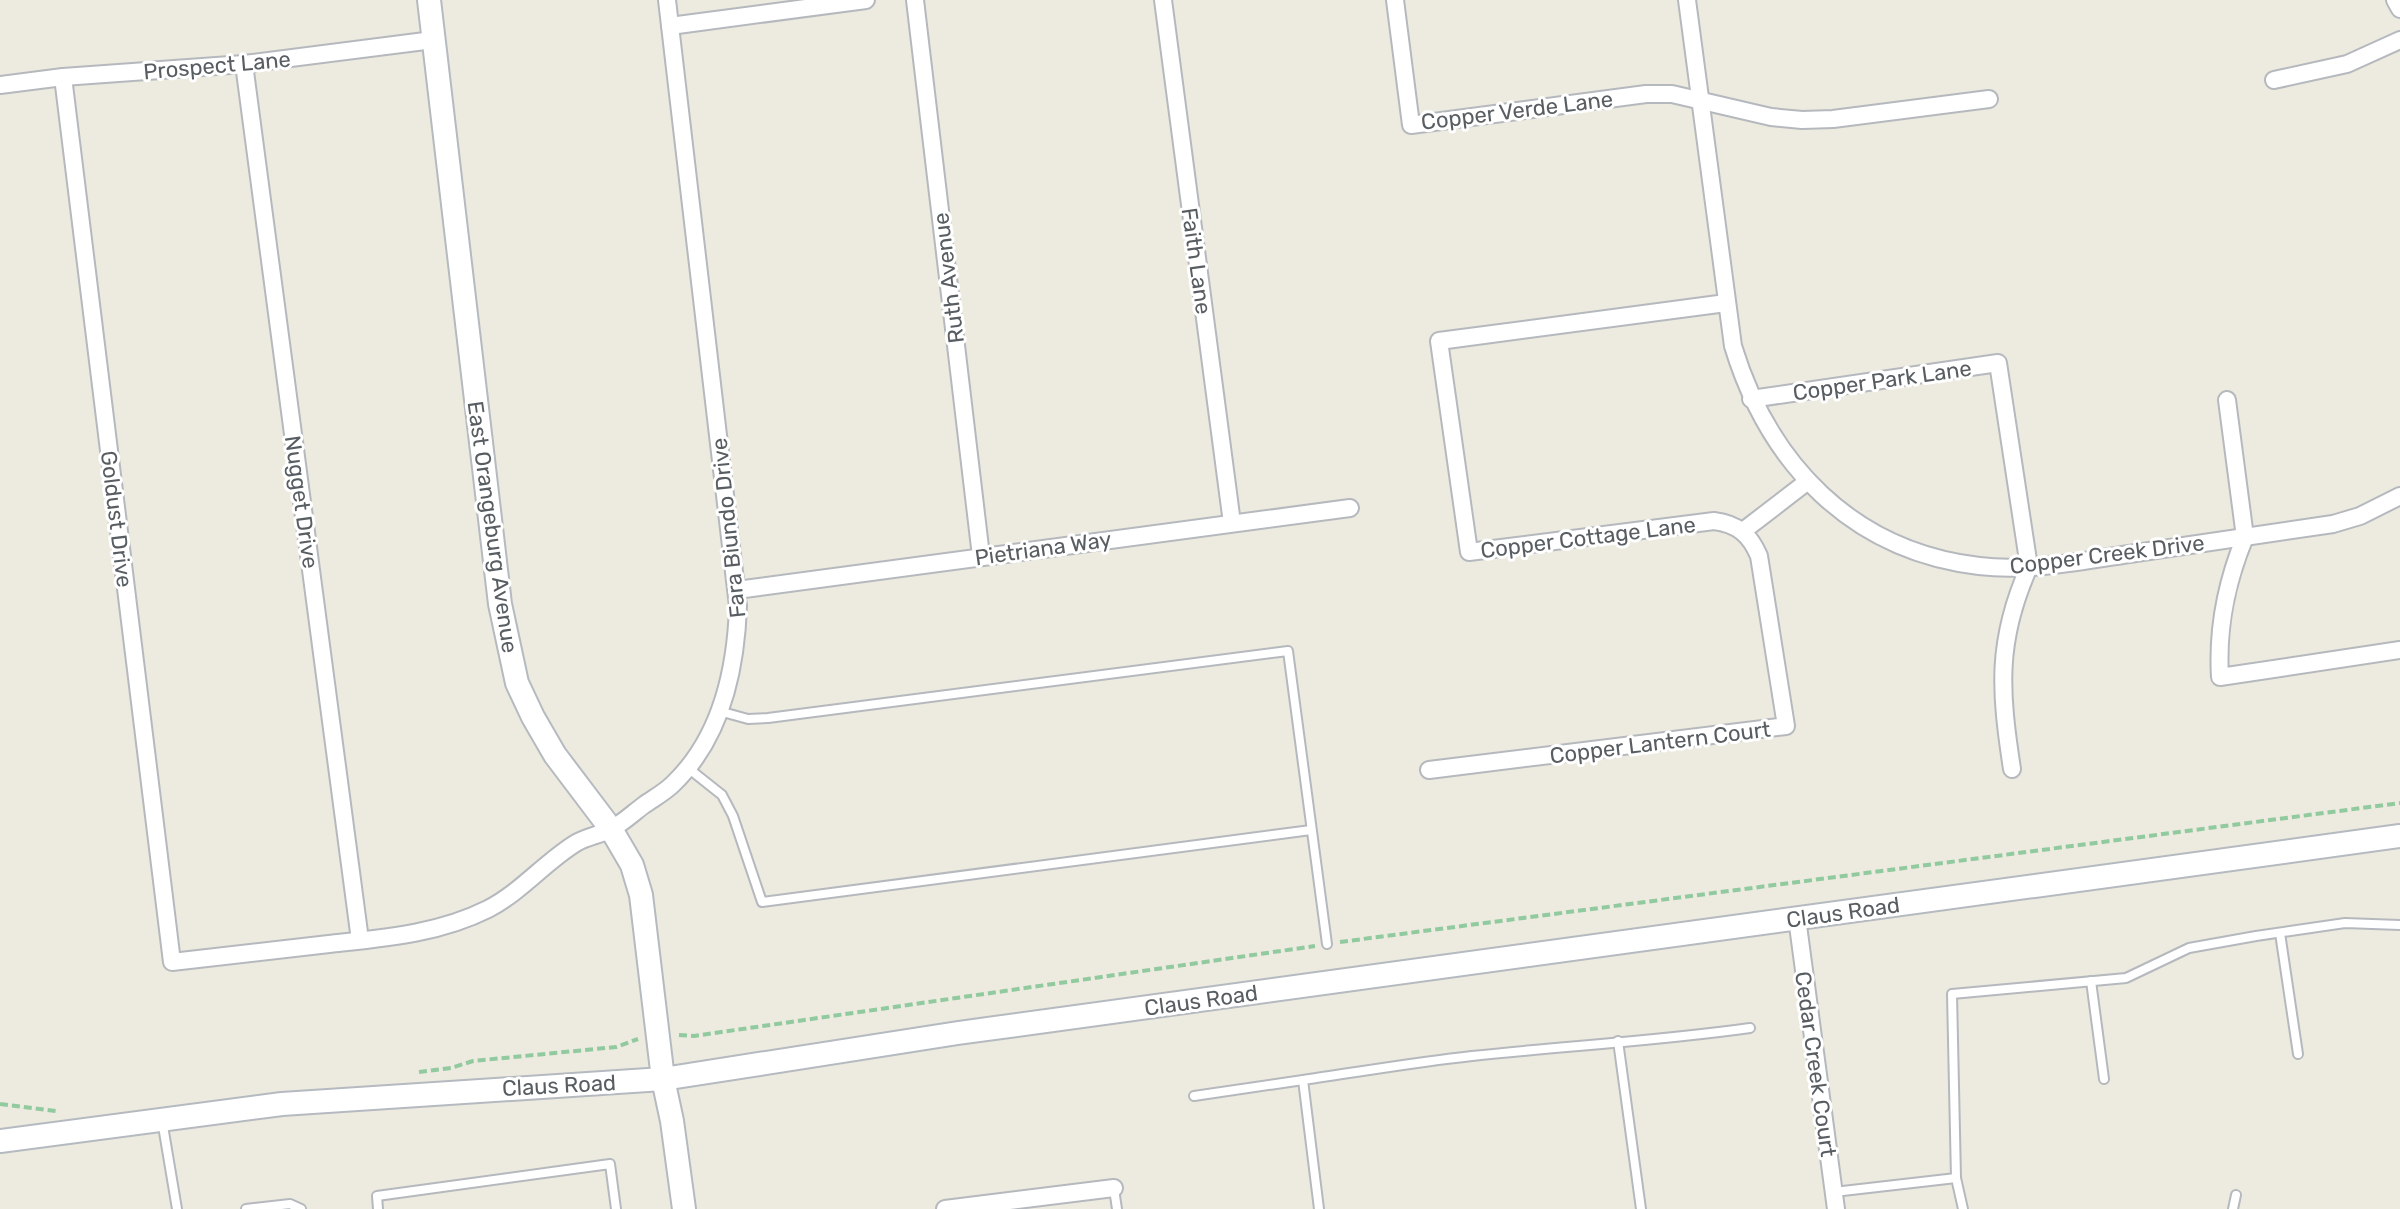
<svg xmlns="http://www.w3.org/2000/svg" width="2400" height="1209" viewBox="0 0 2400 1209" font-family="Rubik,sans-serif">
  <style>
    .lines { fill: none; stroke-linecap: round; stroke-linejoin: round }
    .lane-casing { stroke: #b5b9be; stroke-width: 12 }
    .street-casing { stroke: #b5b9be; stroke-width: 20 }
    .secondary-casing { stroke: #b5bac0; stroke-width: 26 }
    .path { stroke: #91ca9f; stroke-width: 4; stroke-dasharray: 8 4; stroke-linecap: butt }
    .lane { stroke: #fff; stroke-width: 8 }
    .street { stroke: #fff; stroke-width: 16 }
    .secondary { stroke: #fff; stroke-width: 22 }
    .labels { text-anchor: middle; stroke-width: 6; stroke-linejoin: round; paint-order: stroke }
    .street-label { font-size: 22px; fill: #585d62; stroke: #fff }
  </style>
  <rect width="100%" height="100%" fill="#edeadf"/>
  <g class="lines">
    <g class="lane-casing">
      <g id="lane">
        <polyline points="719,711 748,719 768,718 1288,651 1327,944"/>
        <polyline points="688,768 722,795 733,816 762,902 1311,830"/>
        <polyline points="2280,933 2298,1054"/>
        <polyline points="2091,981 2104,1079"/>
        <polyline points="1618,1041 1641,1209"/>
        <polyline points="1194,1096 1303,1080"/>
        <polyline points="162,1120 177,1209"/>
        <polyline points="1114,1189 1117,1209"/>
        <polyline points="1834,1192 1956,1178"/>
        <polyline points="246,1209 290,1204 301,1209"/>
        <polyline points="378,1209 377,1196 610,1164 616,1209"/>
        <path d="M1319,1209L1303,1080C1359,1072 1416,1062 1472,1056C1565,1046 1658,1041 1750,1028"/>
        <polyline points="1963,1209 1956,1178 1952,994 2126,978 2189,948 2256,936 2345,923 2400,925"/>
        <polyline points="2233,1209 2236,1195"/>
      </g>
    </g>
    <g class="street-casing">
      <g id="street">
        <polyline points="915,0 981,556"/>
        <polyline points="1163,0 1232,523"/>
        <polyline points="1395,0 1411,125 1646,94 1672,94 1771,117 1802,120 1833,119 1989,99"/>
        <path d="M1687,0L1733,346C1769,464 1852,551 1979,566C2029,572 2080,561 2129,554C2197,544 2265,534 2333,524L2360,516L2400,496"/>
        <polyline points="2395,0 2400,9"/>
        <polyline points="670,26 866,0"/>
        <polyline points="244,64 360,940"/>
        <path d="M63,77L172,962C225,956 277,950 329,944C384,938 438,934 488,909C521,892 545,862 576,843C586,837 599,835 609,830C622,824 633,813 644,805C654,798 665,792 673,784C721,738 736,669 738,606L667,0"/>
        <polyline points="2274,80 2347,64 2400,40"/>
        <polyline points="0,85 63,77 244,64 433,40"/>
        <polyline points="1751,399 1998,363 2029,567"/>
        <polyline points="2227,400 2245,537"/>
        <polyline points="1743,531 1808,481"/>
        <path d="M2245,537C2226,583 2217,627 2220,677L2400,650"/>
        <polyline points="737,590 1350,508"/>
        <path d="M2012,769C2000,691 1996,641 2029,567"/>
        <path d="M1429,770L1786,726L1759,556C1750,535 1738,524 1714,521L1469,552L1439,341L1726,303"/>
        <polyline points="1797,918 1836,1209"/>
        <polyline points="945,1209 1114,1188"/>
      </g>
    </g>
    <g class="secondary-casing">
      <g id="secondary">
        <polyline points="429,0 500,604 517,683 533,717 555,755 611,829 632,865 641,895 663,1079 672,1121 684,1209"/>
        <polyline points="0,1141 282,1104 663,1079 958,1033 2400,836"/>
      </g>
    </g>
    <g class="path">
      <polyline points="1340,942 2400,803"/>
      <polyline points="679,1035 694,1036 1315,946"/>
      <polyline points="419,1072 451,1068 473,1061 616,1047 638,1039"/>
      <polyline points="0,1104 56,1111"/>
    </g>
    <use href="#lane" class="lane"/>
    <use href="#street" class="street"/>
    <use href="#secondary" class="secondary"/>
  </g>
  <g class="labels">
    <g class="street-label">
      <text transform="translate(217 65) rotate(-5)" y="8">Prospect Lane</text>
      <text transform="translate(1517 110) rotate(-7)" y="8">Copper Verde Lane</text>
      <text transform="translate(1197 261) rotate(82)" y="8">Faith Lane</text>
      <text transform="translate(948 278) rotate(-97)" y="8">Ruth Avenue</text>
      <text transform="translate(1882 380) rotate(-8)" y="8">Copper Park Lane</text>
      <text transform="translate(302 502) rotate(82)" y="8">Nugget Drive</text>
      <text transform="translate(117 519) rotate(83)" y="8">Goldust Drive</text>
      <text transform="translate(493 527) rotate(82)" y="8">East Orangeburg Avenue</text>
      <text transform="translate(728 528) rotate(-96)" y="8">Fara Biundo Drive</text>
      <text transform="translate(1588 537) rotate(-7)" y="8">Copper Cottage Lane</text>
      <text transform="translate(1043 548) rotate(-8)" y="8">Pietriana Way</text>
      <text transform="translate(2107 554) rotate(-7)" y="8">Copper Creek Drive</text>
      <text transform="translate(1660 742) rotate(-7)" y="8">Copper Lantern Court</text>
      <text transform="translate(1843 912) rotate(-8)" y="8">Claus Road</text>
      <text transform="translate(1201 1000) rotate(-8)" y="8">Claus Road</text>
      <text transform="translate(1816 1064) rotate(82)" y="8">Cedar Creek Court</text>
      <text transform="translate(559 1085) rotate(-3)" y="8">Claus Road</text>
    </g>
  </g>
</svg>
